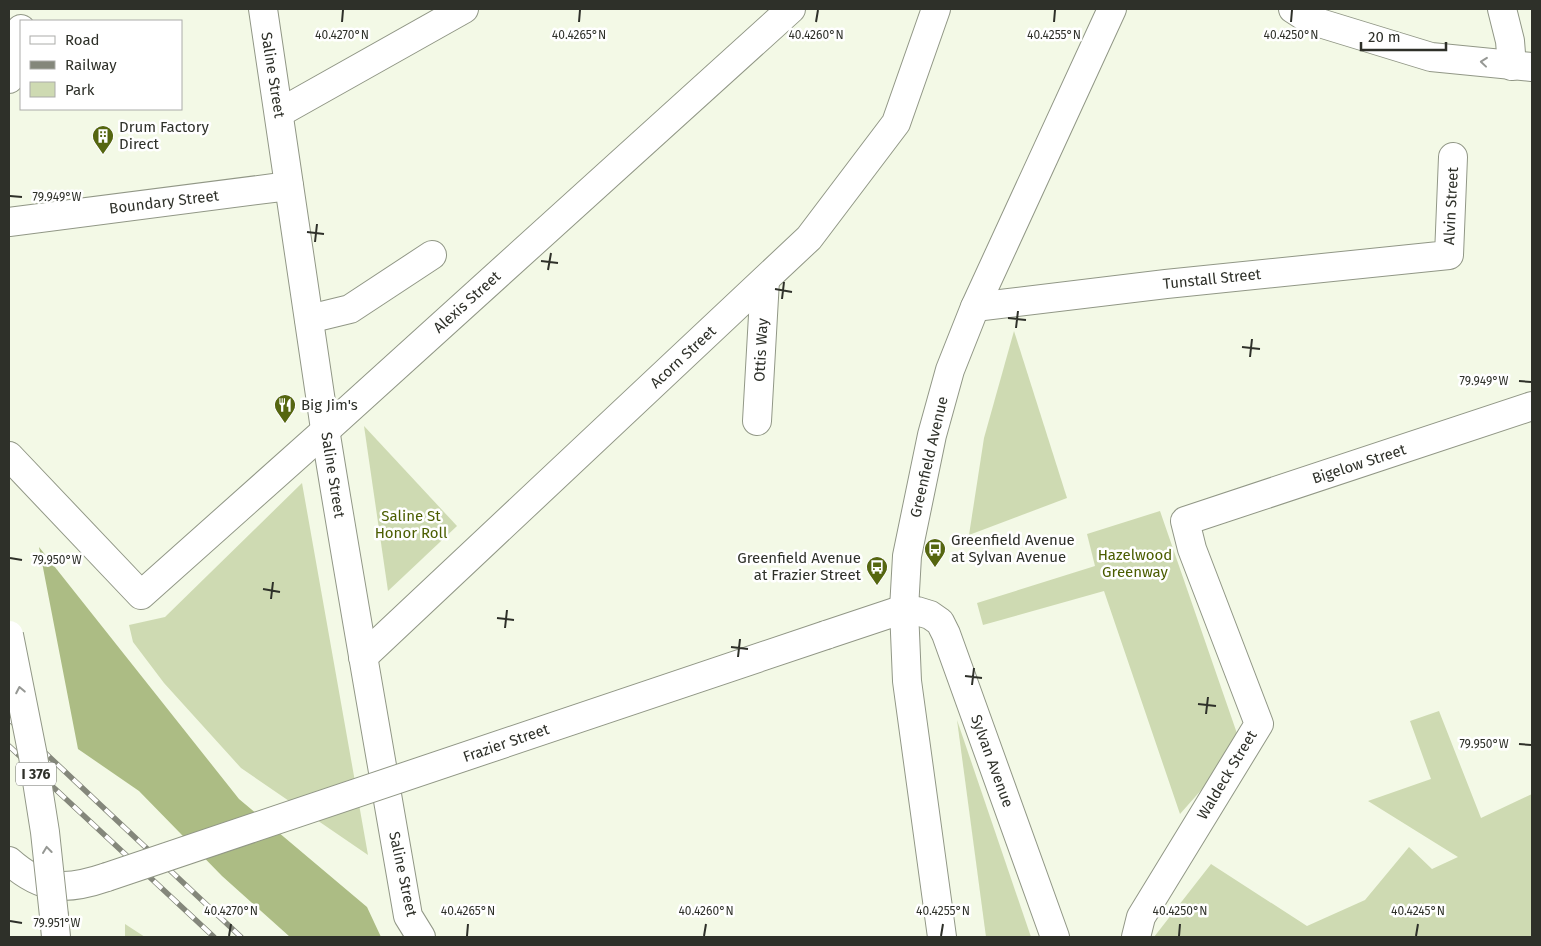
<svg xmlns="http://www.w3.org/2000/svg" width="1541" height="946" viewBox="0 0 1541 946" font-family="'Fira Sans',sans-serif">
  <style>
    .green { fill: #cedab2 }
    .forest { fill: #acbc84 }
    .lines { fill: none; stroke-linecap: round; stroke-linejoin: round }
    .minor-casing { stroke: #919786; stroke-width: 30 }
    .major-casing { stroke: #919786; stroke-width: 30 }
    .highway-casing { stroke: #919786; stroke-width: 30 }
    .minor { stroke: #fff; stroke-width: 28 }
    .major { stroke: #fff; stroke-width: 28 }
    .highway { stroke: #fff; stroke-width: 28 }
    .rail-casing { stroke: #84877b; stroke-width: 5.5 }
    .rail { stroke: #fff; stroke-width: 4; stroke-dasharray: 11; stroke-linecap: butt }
    .minor-bridge-casing { stroke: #919786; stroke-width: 30; stroke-linecap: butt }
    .highway-bridge-casing { stroke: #919786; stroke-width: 30; stroke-linecap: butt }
    .minor-bridge { stroke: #fff; stroke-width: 28 }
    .highway-bridge { stroke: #fff; stroke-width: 28 }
    .oneway { stroke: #969894 }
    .ticks { fill: none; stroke: #2e3029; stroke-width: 2 }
    .labels { text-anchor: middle; stroke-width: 5; stroke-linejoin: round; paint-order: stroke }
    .shield { fill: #fff; stroke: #6d6e69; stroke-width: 1 }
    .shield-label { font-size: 14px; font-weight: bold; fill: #2e3029 }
    .street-label { font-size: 15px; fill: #2e3029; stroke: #fff }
    .poi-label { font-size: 15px; fill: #2e3029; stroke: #fff; text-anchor: start }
    .park-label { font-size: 15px; fill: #4b5d00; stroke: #fff }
    .ticks-label { font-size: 12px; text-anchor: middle; fill: #2e3029; stroke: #fff; stroke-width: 5; stroke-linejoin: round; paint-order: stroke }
  </style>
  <rect width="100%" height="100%" fill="#f3f9e6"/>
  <g class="green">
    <polygon points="1014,331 1067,498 969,535 984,438"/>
    <polygon points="364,426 457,526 388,591"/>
    <polygon points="302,483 368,855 241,768 164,683 133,642 129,625 165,617"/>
    <polygon points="1160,511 1241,745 1180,814 1104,591 983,625 977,603 1095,566 1087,534"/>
    <polygon points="1439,711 1481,818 1532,794 1532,937 1154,937 1211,864 1307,926 1365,900 1409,847 1432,869 1458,857 1368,801 1431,779 1410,721"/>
    <polygon points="957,720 1031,937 986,937"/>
    <polygon points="125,924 145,937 125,937"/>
  </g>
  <polygon class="forest" points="39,547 239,799 367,907 381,937 290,937 222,876 139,791 78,749"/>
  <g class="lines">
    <g class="minor-casing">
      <g id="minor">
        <path d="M263,9C285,149 303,289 325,429C351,591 380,753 408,916L421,937"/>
        <polyline points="1293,9 1310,20 1431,57 1532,67"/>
        <polyline points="1502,9 1510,41 1512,66"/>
        <polyline points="9,79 21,29"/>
        <polyline points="279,113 464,9"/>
        <polyline points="9,222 289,186"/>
        <polyline points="975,307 1166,284 1449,255 1453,157"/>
        <polyline points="309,319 350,309 432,255"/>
        <polyline points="757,421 765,280"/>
        <polyline points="9,456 141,595 326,430 791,9"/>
        <polyline points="826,635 904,609 917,611 930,615 940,622 946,634 1055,937"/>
        <polyline points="363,657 809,238 896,123 936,9"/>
        <path d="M9,861C43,891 66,891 107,877"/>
        <polyline points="1136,937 1141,917 1259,724 1192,549 1185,521 1532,406"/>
      </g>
    </g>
    <g class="major-casing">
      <polyline id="major" points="942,937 907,681 904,609 907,556 932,435 950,370 975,307 1112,9"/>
    </g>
    <g class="highway-casing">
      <polyline id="highway" points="54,916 56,937"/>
    </g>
    <use href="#minor" class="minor"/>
    <use href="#major" class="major"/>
    <use href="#highway" class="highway"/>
    <g class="rail-casing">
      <g id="rail">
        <polyline points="9,719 241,937"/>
        <polyline points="9,746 214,937"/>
      </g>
    </g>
    <use href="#rail" class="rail"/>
    <g class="minor-bridge-casing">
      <polyline id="minor-bridge" points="107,877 826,635"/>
    </g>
    <g class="highway-bridge-casing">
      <polyline id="highway-bridge" points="9,635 33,756 45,832 54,916"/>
    </g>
    <use href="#minor-bridge" class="minor-bridge"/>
    <use href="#highway-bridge" class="highway-bridge"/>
  </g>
  <defs><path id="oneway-chevron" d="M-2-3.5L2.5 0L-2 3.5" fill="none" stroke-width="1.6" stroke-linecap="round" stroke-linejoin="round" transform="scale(1.25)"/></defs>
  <g class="oneway">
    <use href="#oneway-chevron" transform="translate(1484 62) rotate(-174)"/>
    <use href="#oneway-chevron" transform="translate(20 690) rotate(-101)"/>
    <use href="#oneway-chevron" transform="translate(47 850) rotate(-97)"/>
  </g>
  <path class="ticks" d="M342,22L343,10M579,22L580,10M816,22L818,10M1054,22L1055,10M1291,22L1292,10M10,196L22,197M307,232L324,234M315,242L317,224M541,261L558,263M548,270L551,253M775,289L792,292M782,299L784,282M1008,318L1026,320M1016,328L1018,311M1242,347L1260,349M1250,357L1252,339M1519,381L1531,382M10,558L22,560M263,589L280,592M271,599L273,582M497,618L514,620M505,628L507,610M731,647L748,649M738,657L740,639M965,676L982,678M972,685L974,668M1198,704L1216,706M1206,714L1208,697M1519,744L1531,745M10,921L22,923M229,936L231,924M467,936L468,924M704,936L706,924M941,936L943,924M1179,936L1180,924M1416,936L1418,924"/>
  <defs>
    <g id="building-pin" transform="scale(1.125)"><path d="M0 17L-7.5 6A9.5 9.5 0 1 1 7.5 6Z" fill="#556610" stroke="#fff"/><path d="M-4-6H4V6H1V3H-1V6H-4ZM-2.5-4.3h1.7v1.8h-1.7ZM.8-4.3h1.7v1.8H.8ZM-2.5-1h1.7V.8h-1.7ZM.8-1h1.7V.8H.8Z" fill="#fff"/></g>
    <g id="restaurant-pin" transform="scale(1.125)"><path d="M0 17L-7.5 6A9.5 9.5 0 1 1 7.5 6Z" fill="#556610" stroke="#fff"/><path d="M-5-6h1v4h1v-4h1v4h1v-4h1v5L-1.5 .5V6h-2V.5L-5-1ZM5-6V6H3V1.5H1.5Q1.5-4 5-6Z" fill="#fff"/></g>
    <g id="bus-pin" transform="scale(1.125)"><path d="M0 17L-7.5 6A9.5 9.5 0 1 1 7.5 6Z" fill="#556610" stroke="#fff"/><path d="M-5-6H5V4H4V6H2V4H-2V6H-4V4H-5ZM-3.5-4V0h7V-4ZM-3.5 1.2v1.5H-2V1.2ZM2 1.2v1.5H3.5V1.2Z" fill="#fff"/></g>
  </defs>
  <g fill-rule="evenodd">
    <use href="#building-pin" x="103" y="136"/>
    <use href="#restaurant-pin" x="285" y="405"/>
    <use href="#bus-pin" x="935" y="549"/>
    <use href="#bus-pin" x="877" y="567"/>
  </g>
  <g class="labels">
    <rect class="shield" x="16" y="762.5" width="40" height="23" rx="4"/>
    <g class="shield-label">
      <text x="36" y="779">I 376</text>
    </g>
    <g class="street-label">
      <text transform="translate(273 75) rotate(81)" y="5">Saline Street</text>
      <text transform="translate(164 202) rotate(-7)" y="5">Boundary Street</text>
      <text transform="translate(1451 206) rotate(-87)" y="5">Alvin Street</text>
      <text transform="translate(1212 279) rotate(-6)" y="5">Tunstall Street</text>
      <text transform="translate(467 302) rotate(-42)" y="5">Alexis Street</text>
      <text transform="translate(761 350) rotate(-87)" y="5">Ottis Way</text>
      <text transform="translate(683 357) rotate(-43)" y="5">Acorn Street</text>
      <text transform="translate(929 457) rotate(-77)" y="5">Greenfield Avenue</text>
      <text transform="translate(1359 464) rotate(-18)" y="5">Bigelow Street</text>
      <text transform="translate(333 475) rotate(81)" y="5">Saline Street</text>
      <text transform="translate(506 743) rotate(-19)" y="5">Frazier Street</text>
      <text transform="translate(992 761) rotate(70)" y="5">Sylvan Avenue</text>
      <text transform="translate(1227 775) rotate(-59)" y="5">Waldeck Street</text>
      <text transform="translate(403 874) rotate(78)" y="5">Saline Street</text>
    </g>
    <g class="poi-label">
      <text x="119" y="132">Drum Factory<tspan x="119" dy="17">Direct</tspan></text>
      <text x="301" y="410">Big Jim's</text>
      <text x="951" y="545">Greenfield Avenue<tspan x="951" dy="17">at Sylvan Avenue</tspan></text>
      <text x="861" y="563" text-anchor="end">Greenfield Avenue<tspan x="861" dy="17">at Frazier Street</tspan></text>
    </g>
    <g class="park-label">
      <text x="411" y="521">Saline St<tspan x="411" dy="17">Honor Roll</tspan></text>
      <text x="1135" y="560">Hazelwood<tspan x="1135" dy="17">Greenway</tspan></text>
    </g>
  </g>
  <g class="ticks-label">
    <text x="342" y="39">40.4270°N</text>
    <text x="579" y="39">40.4265°N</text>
    <text x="816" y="39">40.4260°N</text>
    <text x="1054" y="39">40.4255°N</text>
    <text x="1291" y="39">40.4250°N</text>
    <text x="57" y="201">79.949°W</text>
    <text x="1484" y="385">79.949°W</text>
    <text x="57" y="564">79.950°W</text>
    <text x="1484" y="748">79.950°W</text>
    <text x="231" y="915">40.4270°N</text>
    <text x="468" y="915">40.4265°N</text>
    <text x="706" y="915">40.4260°N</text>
    <text x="943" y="915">40.4255°N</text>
    <text x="1180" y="915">40.4250°N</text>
    <text x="1418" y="915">40.4245°N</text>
    <text x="57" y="927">79.951°W</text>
  </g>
  <rect width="1541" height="946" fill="none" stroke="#2e3029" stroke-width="20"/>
  <rect x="20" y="20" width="162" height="90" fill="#ffffff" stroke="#abaca9"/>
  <rect x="30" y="36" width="25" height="8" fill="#ffffff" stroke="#abaca9"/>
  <text x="65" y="45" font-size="15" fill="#2e3029">Road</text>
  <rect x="30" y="61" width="25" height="8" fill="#84877b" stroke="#abaca9"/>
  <text x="65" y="70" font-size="15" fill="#2e3029">Railway</text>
  <rect x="30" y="82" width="25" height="15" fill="#cedab2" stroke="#abaca9"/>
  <text x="65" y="95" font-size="15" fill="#2e3029">Park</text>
  <path d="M1361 42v8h85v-8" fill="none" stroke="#2e3029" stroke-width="2.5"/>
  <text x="1368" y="42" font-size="15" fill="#2e3029" stroke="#ffffff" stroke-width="4" paint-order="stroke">20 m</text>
</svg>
